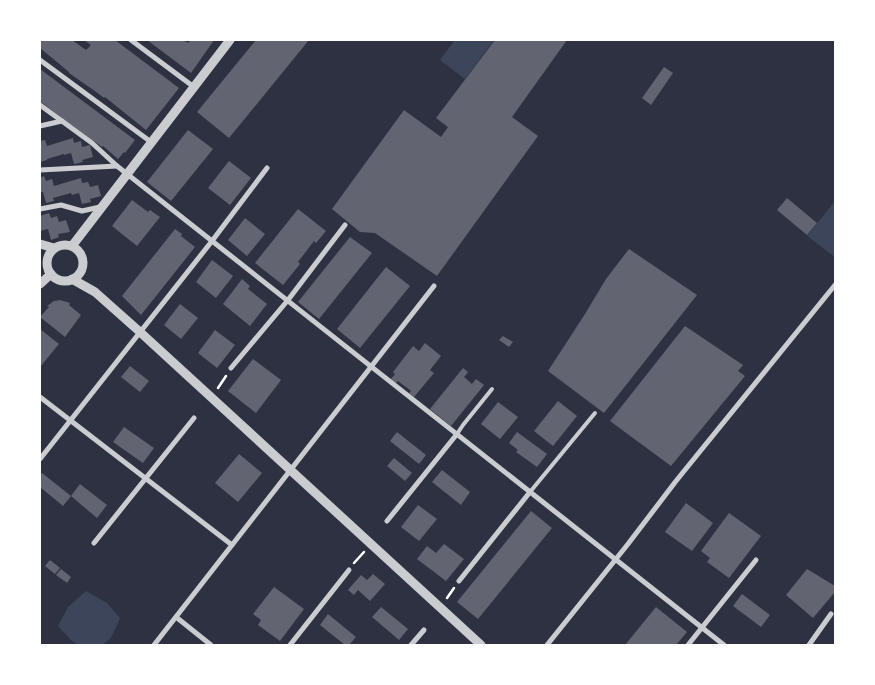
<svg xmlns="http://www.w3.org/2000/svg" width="875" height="685" viewBox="0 0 875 685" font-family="'Libre Baskerville',serif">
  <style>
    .green { fill: #3c4559 }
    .building { fill: #626471 }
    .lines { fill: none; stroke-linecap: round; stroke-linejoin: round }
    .path { stroke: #fff; stroke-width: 2.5 }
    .service { stroke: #caccd0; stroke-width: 4 }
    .minor { stroke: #caccd0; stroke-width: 5 }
    .tertiary { stroke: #caccd0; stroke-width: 9 }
  </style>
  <rect width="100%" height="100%" fill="#2d3142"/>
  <g class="green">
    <polygon points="455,40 494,40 465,79 440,60"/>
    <polygon points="835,201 835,257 807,236"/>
    <polygon points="86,591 107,603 120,618 111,638 102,645 78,645 73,642 58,626 68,607"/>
  </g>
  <g class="building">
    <polygon points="40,40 72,40 86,50 91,45 84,40 115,40 179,88 146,130 105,97 104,98 99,94 69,73 69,72 40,48"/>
    <polygon points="147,40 183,40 188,43 190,40 214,40 191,73"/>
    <polygon points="256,40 309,40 229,138 197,112"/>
    <polygon points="495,40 567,40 512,117 538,136 437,276 375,233 360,232 332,209 404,110 441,137 448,127 436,118"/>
    <polygon points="664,67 673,73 651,105 642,98"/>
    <polygon points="40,69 135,140 125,153 124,152 118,159 103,146 102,147 63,119 40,101"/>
    <polygon points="188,130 213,149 171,201 147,182"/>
    <polygon points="73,138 74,143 81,141 82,147 90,145 93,157 82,160 83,162 74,164 71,153 64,155 64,154 47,159 47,160 40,162 40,141 45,140 47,146"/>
    <polygon points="229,161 251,178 230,205 208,188"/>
    <polygon points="44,176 46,181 52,179 54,186 81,178 82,183 88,182 90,187 98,185 101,196 90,199 91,202 82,204 79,193 72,195 71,193 53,198 54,201 46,203 43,192 40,192 40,178"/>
    <polygon points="787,198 817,223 807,235 777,210"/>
    <polygon points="132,200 148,212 150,210 160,217 137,246 112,226"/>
    <polygon points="298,209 326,231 316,243 314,241 298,262 300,264 283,285 255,263"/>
    <polygon points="49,213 51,218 57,216 59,222 66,220 70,232 58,234 59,237 51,240 48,229 40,231 40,216"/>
    <polygon points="245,218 265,234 247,256 228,240"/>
    <polygon points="175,229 182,234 181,236 195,247 141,315 122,296"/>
    <polygon points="350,237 372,253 319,319 298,302"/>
    <polygon points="629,249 697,295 604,413 548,371 585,314 606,279"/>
    <polygon points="212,260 233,276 216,298 196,282"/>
    <polygon points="386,267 410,286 360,348 337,329"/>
    <polygon points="242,279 250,286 248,289 267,304 250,326 223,304"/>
    <polygon points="60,300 70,303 69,305 81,315 65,337 40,317 49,307 47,306 54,301"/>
    <polygon points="180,304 198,318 181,339 164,325"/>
    <polygon points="685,326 743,365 738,371 745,376 671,466 610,421"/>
    <polygon points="40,329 59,344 40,367"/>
    <polygon points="215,330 235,345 217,368 198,353"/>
    <polygon points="503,336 513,342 509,347 499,340"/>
    <polygon points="425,343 441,356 430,370 434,373 414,397 409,393 411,391 398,381 396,383 391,379 395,374 393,372 413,346 419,351"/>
    <polygon points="253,359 281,380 256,413 228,391"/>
    <polygon points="130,366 149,381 140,392 121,377"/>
    <polygon points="463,368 468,372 464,377 472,384 476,379 484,385 451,426 430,409"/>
    <polygon points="558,401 577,416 553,446 534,431"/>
    <polygon points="498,402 518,417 500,439 481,424"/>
    <polygon points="124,427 154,448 143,463 113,442"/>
    <polygon points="397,432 426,455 419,464 390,441"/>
    <polygon points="517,432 547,454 537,467 516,452 518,450 509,443"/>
    <polygon points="239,454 262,473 238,502 215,483"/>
    <polygon points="394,458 412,473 405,481 387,466"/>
    <polygon points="442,470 470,492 461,505 432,482"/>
    <polygon points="42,473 71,496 80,484 107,505 97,518 71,496 63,506 40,487 40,476"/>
    <polygon points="686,503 713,523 692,551 665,532"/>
    <polygon points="418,505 437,519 419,541 401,527"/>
    <polygon points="531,511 552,528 478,619 457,602"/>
    <polygon points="729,513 761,536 729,578 707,562 710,558 701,551"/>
    <polygon points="444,544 464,559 446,581 417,559 427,546 436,553"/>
    <polygon points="50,560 60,568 55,574 45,566"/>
    <polygon points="61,569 71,577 67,583 56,575"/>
    <polygon points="807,569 835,586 835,592 813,618 786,595"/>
    <polygon points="373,574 385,584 370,601 358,590 354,595 348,590 361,575 367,580"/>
    <polygon points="274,587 304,609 280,641 258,625 261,620 253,614"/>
    <polygon points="742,594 770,615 761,627 733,606"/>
    <polygon points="381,607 408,629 399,640 372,617"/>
    <polygon points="656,607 687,632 676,645 625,645"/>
    <polygon points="328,614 356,637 349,645 345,645 320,625"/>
  </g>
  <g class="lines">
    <g class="path">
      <polyline points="218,388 226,376"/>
      <polyline points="354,563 364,552"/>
      <polyline points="447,598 454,588"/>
    </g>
    <g class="service">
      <polyline points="457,434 463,425 492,389"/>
      <polyline points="530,492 595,413"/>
    </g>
    <g class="minor">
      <polyline points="131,40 194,87"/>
      <polyline points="40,60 151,142"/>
      <polyline points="40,105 92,143 117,166 724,645"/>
      <polyline points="40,126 62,121"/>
      <polyline points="40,170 117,166"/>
      <polyline points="40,209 61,205 82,211 100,207"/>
      <polyline points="231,368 288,300 345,225"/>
      <polyline points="40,397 232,545"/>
      <polyline points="40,459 212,241 267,168"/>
      <polyline points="387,521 457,434"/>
      <polyline points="94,543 194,418"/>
      <polyline points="459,581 530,492"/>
      <polyline points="176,617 211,645"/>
      <polyline points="154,645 434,286"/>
      <polyline points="290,645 349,570"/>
      <polyline points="411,645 424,630"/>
      <polyline points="547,645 628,544 676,481 835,285"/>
      <polyline points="688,645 756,560"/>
      <polyline points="809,645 831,614"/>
    </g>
    <g class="tertiary">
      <polyline points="40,244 54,248"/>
      <circle cx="65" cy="263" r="18"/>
      <polyline points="72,246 230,40"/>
      <polyline points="72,279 95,292 140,332 481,645"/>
      <polyline points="40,284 51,274"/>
    </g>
  </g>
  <rect width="875" height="685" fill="none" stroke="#ffffff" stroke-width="82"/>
</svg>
